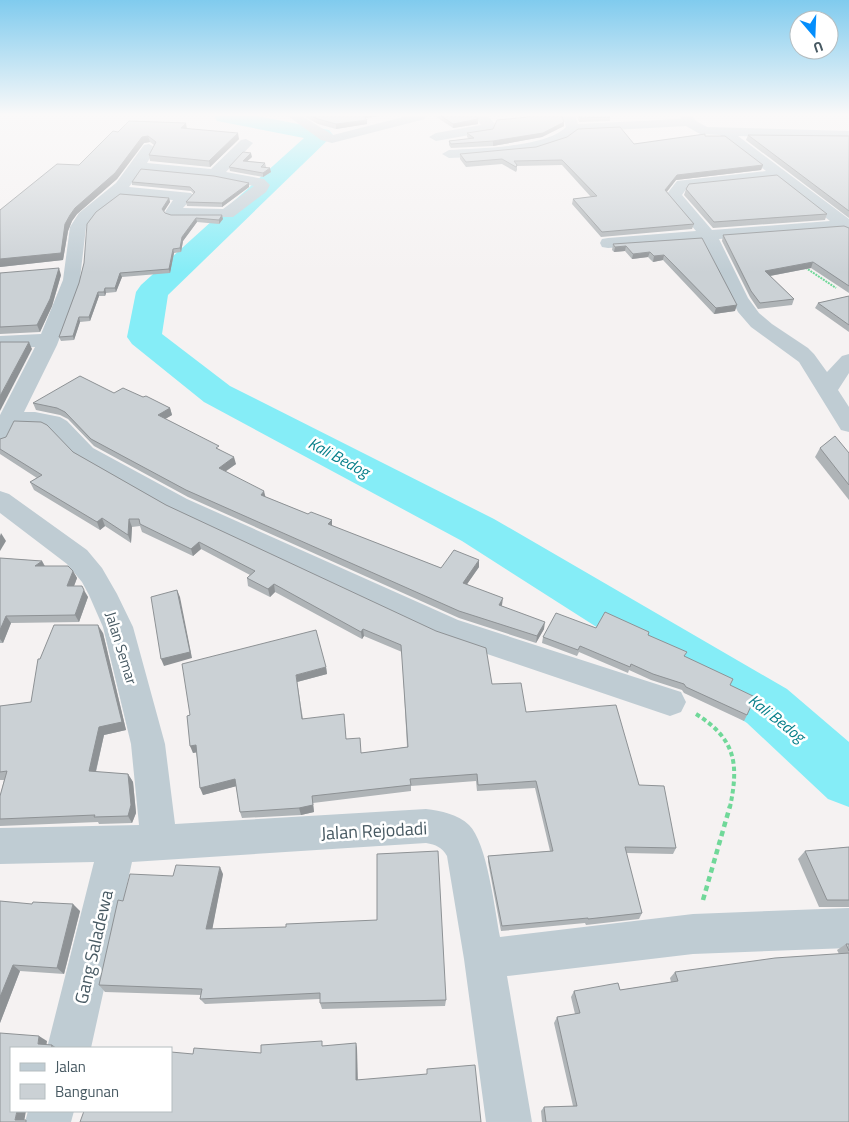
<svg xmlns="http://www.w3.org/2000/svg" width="849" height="1122" viewBox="0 0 849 1122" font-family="'Titillium Web',sans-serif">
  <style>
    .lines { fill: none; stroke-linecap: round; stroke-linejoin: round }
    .river { fill: #85edf7; fill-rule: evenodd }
    .path-far2 { stroke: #70d899; stroke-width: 2; stroke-dasharray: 2 1; stroke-linecap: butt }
    .path-far1 { stroke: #70d899; stroke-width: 4; stroke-dasharray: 4.5 3; stroke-linecap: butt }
    .path { stroke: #70d899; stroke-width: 4.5; stroke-dasharray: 5.5 4; stroke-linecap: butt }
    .minor { fill: #bfccd3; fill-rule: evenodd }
    .wall { fill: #afb4b7 }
    .shaded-wall { fill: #8e9295 }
    .building { fill: #cbd1d5; stroke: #8e9295 }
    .labels { text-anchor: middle; stroke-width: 5; stroke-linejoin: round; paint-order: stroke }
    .street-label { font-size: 15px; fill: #475962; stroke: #fff }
    .water-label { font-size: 16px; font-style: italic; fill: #057e89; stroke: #fff }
    .near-street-label { font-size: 18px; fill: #475962; stroke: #fff }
  </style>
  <rect width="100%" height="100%" fill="#f5f2f2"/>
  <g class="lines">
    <polygon class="river" points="214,116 257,116 329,130 333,135 168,295 162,334 230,386 494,519 787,689 849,742 849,807 828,799 747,723 462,541 204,402 132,344 127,337 136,292 141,285 304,138 217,121"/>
    <polyline class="path-far2" points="803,266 836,288"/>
    <path class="path-far1" d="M696,714C736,739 739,764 730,807"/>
    <polyline class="path" points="703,900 730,806"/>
    <g class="minor">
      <polygon points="288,116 302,116 333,135 407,116 426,116 425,119 332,143 321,140"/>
      <polygon points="475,116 488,116 495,124 492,131 436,141 429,137 436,133 481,125"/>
      <path d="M563,116H575L578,124L681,119L680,116H692L696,121L707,127L849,131V139L738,136L849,219V232L842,229L719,239L748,298L759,313L772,324L808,348L814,354L827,372L842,356L849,354V373L838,390L849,407V432L841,430L799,362L751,327L738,312L702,241L608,248L602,247L600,243L602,239L608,238L696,231L666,195L677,181L766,171L720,135L700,134L686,126L577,132C553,155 482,156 449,158L442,154L449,150C478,148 545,148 566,127ZM776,179L830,221L712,230L682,195L687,188Z"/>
      <path d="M246,139L253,143L226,172L264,179L270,185L266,192L233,217H173L167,215L165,212L173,200L121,196L96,215L86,227L79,287L57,345L24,412H35L60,417L67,421L93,448L187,499L458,620L681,692L686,702L681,712L670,716L437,637L169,511L77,458L51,431L45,428L17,427L8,444L0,446V415L35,347L0,348V336L41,334L63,280L70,227L79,213L116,183L144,145L149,144L156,148L147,163L211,169L241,140ZM141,171L215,178L254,186L223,209L183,208L194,196L191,193L129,187Z"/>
      <path d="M0,491L9,494L87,550L102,568L117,594L133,627L165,744L175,824L426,809C441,811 458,814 469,825C487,842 495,911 500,937L693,914L849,908V948L693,954L507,976L532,1122H486L464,959L447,856C442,847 436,845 426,843L132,862L91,1048H47L94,862L0,864V828L139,825L131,744L103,627L89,595L82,582L67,564L0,513Z"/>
      <polygon points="28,1111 74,1111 71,1122 25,1122"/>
    </g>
  </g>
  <g class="wall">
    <polygon points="304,116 380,116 365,118 367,120 367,124 336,129 318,124"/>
    <polygon points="435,116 476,116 478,119 478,124 453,128"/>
    <polygon points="526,116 562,116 564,126 542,137 493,146 451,148 449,145 449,141 469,139 467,137 467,133 493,129 526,117"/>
    <polygon points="577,116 609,116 610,117 610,121 579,122"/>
    <polygon points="187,128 239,139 210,167 150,161 149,155 154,145 150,142 144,143 117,179 77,214 72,221 68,231 63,260 0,267 0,210 79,165 118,132"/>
    <polygon points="748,135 849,136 849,218 746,140"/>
    <polygon points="705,136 763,165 761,170 676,180 667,192 694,224 692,229 601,237 572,204 573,199 591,197 562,165 517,166 517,170 516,172 502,164 466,167 460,159 460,154 634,144"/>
    <polygon points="252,157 247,161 265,163 266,167 265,167 271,172 263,177 230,171 229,167"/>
    <polygon points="132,182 249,183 249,187 222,207 187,206 186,202 194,194 191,191 132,185"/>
    <polygon points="686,189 827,214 825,220 713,228 684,195"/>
    <polygon points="169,198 170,202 164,211 165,213 171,215 223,219 219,224 197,222 183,241 181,252 174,253 170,273 122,277 116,292 106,293 105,296 99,296 90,321 80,322 74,340 61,341 59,337 79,283"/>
    <polygon points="849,228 849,293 811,268 770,276 794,299 792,305 758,309 750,297 722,241 723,235"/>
    <polygon points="702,238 735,311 714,314 663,260 653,262 648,257 632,259 625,251 614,252 612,250 613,244"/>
    <polygon points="0,273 61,275 52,306 40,332 0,334"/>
    <polygon points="849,296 849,332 815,308 818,303"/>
    <polygon points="114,393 143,397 170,408 172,415 165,419 220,450 236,464 225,472 266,497 308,514 332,520 332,526 441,568 479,567 467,584 502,605 502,606 544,629 536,643 459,618 188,497 94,446 68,419 60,415 36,410 33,403"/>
    <polygon points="0,439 73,452 166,505 492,684 526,712 639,785 676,848 673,854 626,853 642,913 639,919 586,925 585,923 501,931 488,862 488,856 550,851 535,788 477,791 476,781 411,786 411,791 313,803 314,812 301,815 242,818 240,812 236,786 203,795 196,752 193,753 187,716 326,667 327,674 297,682 303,719 347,739 361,753 407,747 402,652 364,636 362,639 275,592 270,597 248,586 247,578 250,575 201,549 193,556 142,532 140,526 132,527 131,543 105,526 100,530 34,490 30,482 37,478 0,454"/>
    <polygon points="820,448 849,453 849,500 815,457"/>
    <polygon points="0,558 42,561 45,566 73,571 77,578 74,586 88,597 79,622 11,623 3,643 0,643"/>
    <polygon points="596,628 648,635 685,657 730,685 747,715 744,721 684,693 682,690 651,680 629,670 628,673 579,652 577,656 542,643 543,637"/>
    <polygon points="103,633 126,730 104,735 96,772 128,774 133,782 136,813 132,823 99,824 98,822 0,826 0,796 4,780 0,780 0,706 31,702 40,659"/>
    <polygon points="849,847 849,907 819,907 798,859 805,851"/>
    <polygon points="223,874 212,929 446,1000 445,1006 322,1009 320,1003 320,999 205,1004 200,999 201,995 105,992 99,985 123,901 173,876"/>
    <polygon points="0,901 80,911 64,974 20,971 0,1023"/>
    <polygon points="846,944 849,944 849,1122 542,1122 541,1111 544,1107 573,1106 554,1023 557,1017 575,1014 571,997 574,991 620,990 671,982 670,978 675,972 839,954 837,950"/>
  </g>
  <g class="shaded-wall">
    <polygon points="363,116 380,116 363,118"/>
    <polygon points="478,119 478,124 453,128 453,124"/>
    <polygon points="367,120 367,124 336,129 336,124"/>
    <polygon points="564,122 564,126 542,137 493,146 493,141"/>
    <polygon points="186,123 187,129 181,128"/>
    <polygon points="238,133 239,139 210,167 209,161"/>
    <polygon points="148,136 150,142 144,143 117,179 77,214 72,221 68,231 63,260 0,267 0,259 65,224 70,215 75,208 142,137"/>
    <polygon points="251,153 252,157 244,164 243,161"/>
    <polygon points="763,165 761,170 676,180 664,195 665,190 677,175"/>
    <polygon points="270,168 271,172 263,177 263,173"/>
    <polygon points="249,183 249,187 222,207 222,203"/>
    <polygon points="169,198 170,202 163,213 162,209"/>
    <polygon points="222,215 223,219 219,224 219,220"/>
    <polygon points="196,218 197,222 183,241 181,252 180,248 182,237"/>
    <polygon points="626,246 625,251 614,252 615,247"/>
    <polygon points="173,249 174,253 170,273 169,269"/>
    <polygon points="650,252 648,257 632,259 633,254"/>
    <polygon points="664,255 663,260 653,262 654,256"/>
    <polygon points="813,262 811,268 764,277 765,271"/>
    <polygon points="59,268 61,275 52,306 40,332 37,325"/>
    <polygon points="120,273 122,277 116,292 115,288"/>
    <polygon points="105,288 106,293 105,296 104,292"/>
    <polygon points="98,292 99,296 90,321 89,317"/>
    <polygon points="737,305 735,311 714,314 716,308"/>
    <polygon points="79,317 80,322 74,340 73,336"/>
    <polygon points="29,342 32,349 0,411 0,396"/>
    <polygon points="170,408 172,415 160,422 158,415"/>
    <polygon points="234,457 236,464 220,475 219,468"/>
    <polygon points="264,491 266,499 261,495"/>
    <polygon points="102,518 105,526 100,530 97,522"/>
    <polygon points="129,519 132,527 131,543 128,535"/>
    <polygon points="332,520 332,527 328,524"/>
    <polygon points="1,533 6,541 0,551 0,536"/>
    <polygon points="199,542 201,549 193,556 191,549"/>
    <polygon points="479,560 479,567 463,590 463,583"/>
    <polygon points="42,561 46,569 35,566"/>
    <polygon points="73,571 77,578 71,594 67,586"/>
    <polygon points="274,584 275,592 270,597 268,589"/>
    <polygon points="84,590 88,597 79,622 75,615"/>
    <polygon points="177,590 180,597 192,658 164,666 161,659"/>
    <polygon points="503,598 502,605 498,612 499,605"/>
    <polygon points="6,616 11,623 3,643 0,639 0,630"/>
    <polygon points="545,622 544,629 536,643 537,636"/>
    <polygon points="98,625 103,633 126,730 104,735 94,779 89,771"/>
    <polygon points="363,629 364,636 362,639 361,632"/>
    <polygon points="326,667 327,674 297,682 304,726 296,675"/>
    <polygon points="196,745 199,752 193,753 190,746"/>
    <polygon points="128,774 133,782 136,813 132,823 128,816"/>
    <polygon points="235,779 237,786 203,795 200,788"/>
    <polygon points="312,796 314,812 301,815 299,808"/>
    <polygon points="220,867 223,874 211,936 206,929"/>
    <polygon points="73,904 80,911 64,974 57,968"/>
    <polygon points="13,965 20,971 0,1023 0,997"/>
    <polygon points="39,1036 47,1041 46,1048 38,1044"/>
    <polygon points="356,1043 357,1048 358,1084 356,1080"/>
    <polygon points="52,1045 57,1048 51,1048"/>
    <polygon points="17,1111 26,1111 24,1122 15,1120"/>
  </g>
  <g class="building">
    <polygon points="311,116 364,116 367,120 336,124 318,119"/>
    <polygon points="441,116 476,116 478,119 453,124"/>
    <polygon points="527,116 562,116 564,122 543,133 493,141 451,144 449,141 474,138 467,133 493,129 497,120 528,117"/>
    <polygon points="579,116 609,116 610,117 580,118"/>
    <polygon points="129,121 186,123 181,128 238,133 209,161 149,155 156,142 148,136 142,137 115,173 75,208 70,215 65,224 61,253 0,259 0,210 57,164 79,165 113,131 118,132"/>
    <polygon points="620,127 634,144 705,134 705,136 725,136 763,165 677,175 665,190 694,224 602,232 573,199 597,196 562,160 514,161 517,165 516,167 502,159 466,162 460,154 536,147 567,137 578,129"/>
    <polygon points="748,135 849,136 849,211"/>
    <polygon points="243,152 251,153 243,161 265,163 261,167 270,168 263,173 229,167"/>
    <polygon points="141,169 214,176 249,183 222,203 186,202 195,192 190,187 132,182"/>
    <polygon points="777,175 827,214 714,222 686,189 689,184"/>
    <polygon points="120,194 169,198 162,209 165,213 171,215 222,215 219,220 196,218 182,237 180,248 173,249 169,269 120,273 115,288 105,288 104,292 98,292 89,317 79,317 73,336 59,337 79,283 84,263 87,224 96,212"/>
    <polygon points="844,226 849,228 849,286 813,262 765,271 794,299 760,303 751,291 723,235"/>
    <polygon points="702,238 737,305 716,308 664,255 654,256 650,252 633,254 626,246 615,247 613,244"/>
    <polygon points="59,268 50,299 37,325 0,327 0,273"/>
    <polygon points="849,296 849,325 818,303"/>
    <polygon points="0,342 29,342 0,396"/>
    <polygon points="80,376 114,393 123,388 143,397 146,396 170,408 158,415 219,446 216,448 234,457 219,468 264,491 261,495 308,514 311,512 332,520 328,524 441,568 454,550 479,560 463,583 503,598 499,605 545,622 537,636 459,611 186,490 91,439 65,412 57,408 33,403"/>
    <polygon points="14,421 41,422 47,425 73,452 166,505 436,631 486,648 492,684 521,683 526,712 616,705 639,785 664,786 676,848 625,847 642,913 588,919 588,918 502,926 488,856 553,851 536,781 478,785 477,774 410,779 411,785 312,796 313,805 299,808 240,812 235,779 200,788 196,745 190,746 187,716 190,715 182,664 316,630 326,667 296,675 302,719 344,714 346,739 360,738 361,753 408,747 401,645 363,629 361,632 274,584 268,589 247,578 255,571 199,542 191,549 140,524 139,519 129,519 128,535 102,518 97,522 30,482 42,475 0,449 0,439 6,437"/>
    <polygon points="835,436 849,453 849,485 820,448"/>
    <polygon points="0,558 42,561 35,566 68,566 73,571 67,586 82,586 84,590 75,615 6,616 0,630"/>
    <polygon points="177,590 190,652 161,659 151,597"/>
    <polygon points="605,612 649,632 648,635 687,652 684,656 733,679 730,685 755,697 747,715 686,687 684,684 653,674 631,664 630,667 580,646 578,650 543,637 556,613 596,628"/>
    <polygon points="54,625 98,625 122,722 99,727 89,771 128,774 131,805 128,816 94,817 95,815 0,819 0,796 7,771 0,772 0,706 31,702 38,659 40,659"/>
    <polygon points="849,847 849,900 827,900 805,851"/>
    <polygon points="438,851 446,1000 320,1003 320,993 200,999 202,989 99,985 118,900 123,901 130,874 173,876 176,865 220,867 206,929 286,927 286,924 377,920 377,854"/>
    <polygon points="0,901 32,904 33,902 73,904 57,968 13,965 0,997"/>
    <polygon points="846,944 849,944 849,951"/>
    <polygon points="849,953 849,1122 546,1122 544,1107 577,1106 557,1017 580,1013 574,991 618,983 620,990 678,981 675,972 775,958"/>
    <polygon points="0,1033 39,1036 38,1044 52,1045 51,1048 11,1048 11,1111 17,1111 15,1120 26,1120 26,1122 0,1122"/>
    <polygon points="322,1041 322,1046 356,1043 356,1080 427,1074 427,1069 475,1065 481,1122 80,1122 84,1111 171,1111 171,1052 193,1054 194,1048 261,1053 261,1045"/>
  </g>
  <linearGradient id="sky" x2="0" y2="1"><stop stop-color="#80cbee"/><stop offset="0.42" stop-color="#faf9f9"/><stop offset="1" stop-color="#faf9f9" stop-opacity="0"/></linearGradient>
  <rect width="849" height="273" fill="url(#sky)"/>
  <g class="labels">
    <g class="street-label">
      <text transform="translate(121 648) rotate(73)" y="5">Jalan Semar</text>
    </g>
    <g class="water-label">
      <text transform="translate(339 457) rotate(28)" y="6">Kali Bedog</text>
      <text transform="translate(777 718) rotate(38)" y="6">Kali Bedog</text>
    </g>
    <g class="near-street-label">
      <text transform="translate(374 831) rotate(-3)" y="6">Jalan Rejodadi</text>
      <text transform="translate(94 947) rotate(-77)" y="6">Gang Saladewa</text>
    </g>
  </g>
  <rect x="10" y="1047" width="162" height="65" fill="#ffffff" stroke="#b5bdc0"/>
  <rect x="20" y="1063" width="25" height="8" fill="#bfccd3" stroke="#b5bdc0"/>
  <text x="55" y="1072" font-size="15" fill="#475962">Jalan</text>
  <rect x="20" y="1084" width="25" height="15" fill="#cbd1d5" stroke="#b5bdc0"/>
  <text x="55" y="1097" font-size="15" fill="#475962">Bangunan</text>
  <g transform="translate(814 35) rotate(161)"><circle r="24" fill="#ffffff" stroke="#b5bdc0"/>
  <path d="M0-4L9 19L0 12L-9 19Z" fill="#048efc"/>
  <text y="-8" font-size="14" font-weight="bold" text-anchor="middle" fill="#475962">U</text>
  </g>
</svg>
